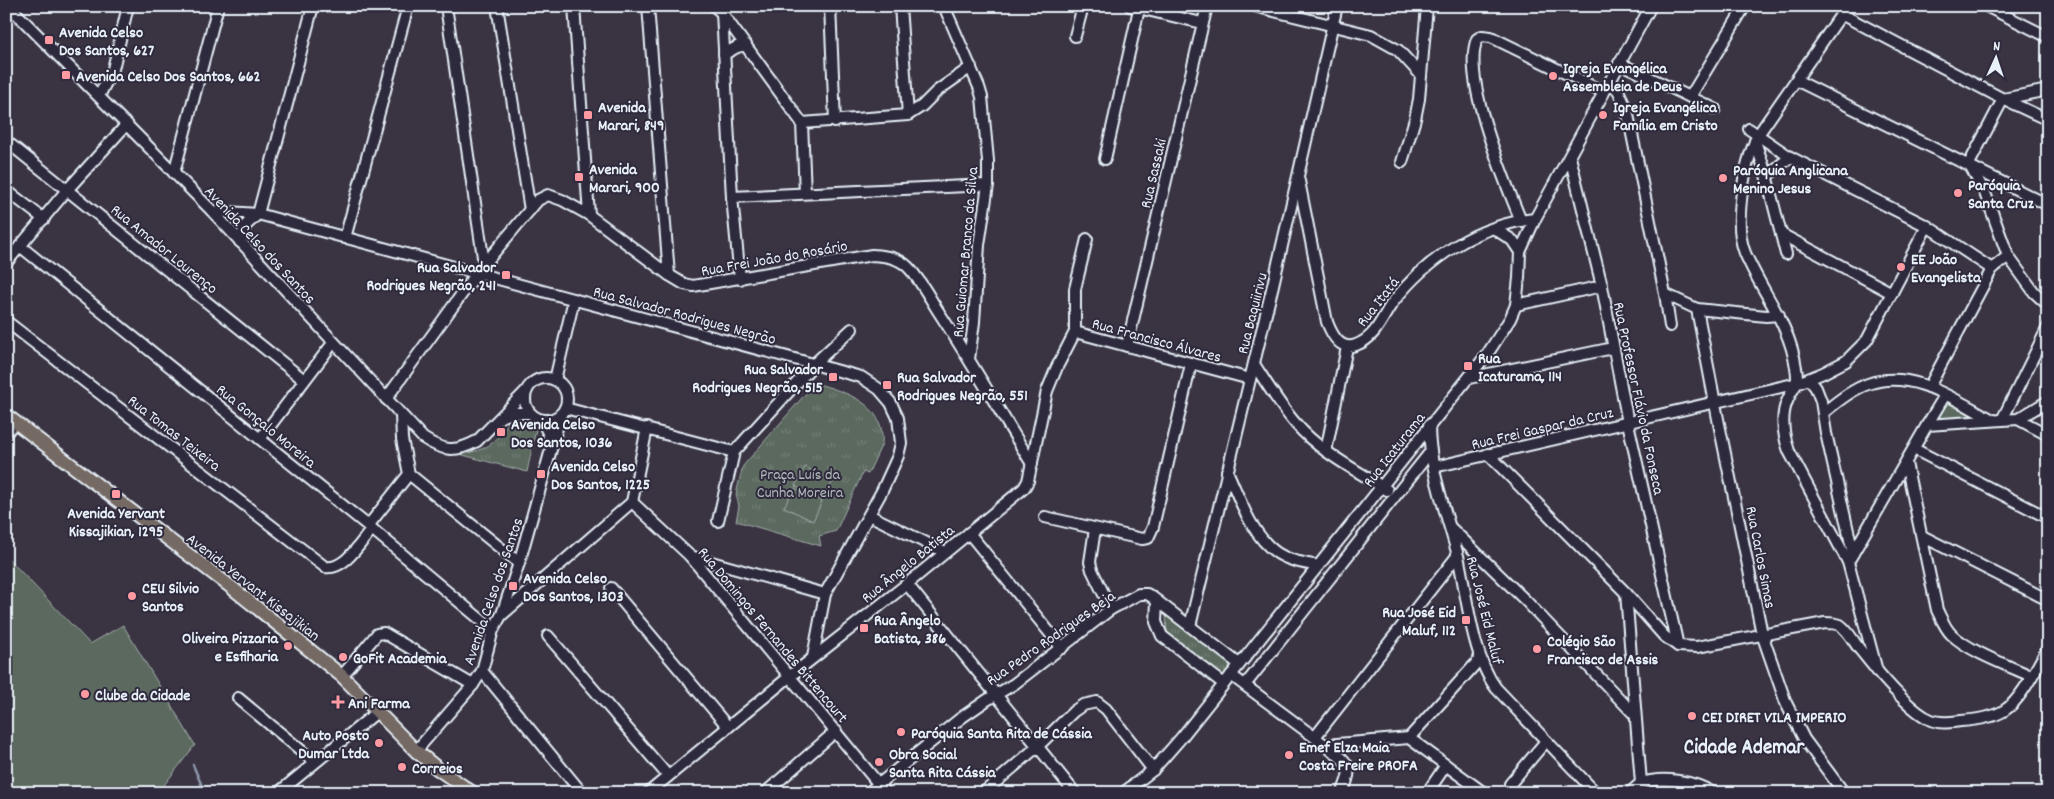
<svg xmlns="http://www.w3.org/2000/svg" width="2054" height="799" viewBox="0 0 2054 799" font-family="Dekko,sans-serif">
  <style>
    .park { fill: url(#park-tufts); stroke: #a2adab }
    .pitch { fill: #5c695e; stroke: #a2adab }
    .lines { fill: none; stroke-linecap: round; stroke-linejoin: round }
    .stream { stroke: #8d99ac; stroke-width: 2.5 }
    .minor-casing { stroke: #e8f1f8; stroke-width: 14 }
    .major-casing { stroke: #e8f1f8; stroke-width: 16 }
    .minor { stroke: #2f2a3d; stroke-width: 10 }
    .major { stroke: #756964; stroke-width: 12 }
    .poi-dot { fill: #ff9aa2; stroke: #2f2a3d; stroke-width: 2 }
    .labels { text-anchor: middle; stroke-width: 4; stroke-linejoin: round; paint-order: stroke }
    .poi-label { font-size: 16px; font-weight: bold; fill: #e8f1f8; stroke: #2f2a3d; text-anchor: start }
    .street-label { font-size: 16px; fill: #e8f1f8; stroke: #2f2a3d }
    .park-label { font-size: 16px; fill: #b0bbba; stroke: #2f2a3d }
    .district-label { font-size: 21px; font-weight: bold; fill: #e8f1f8; stroke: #2f2a3d }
  </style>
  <defs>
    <pattern id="park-tufts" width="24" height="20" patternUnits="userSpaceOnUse" patternTransform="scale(1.25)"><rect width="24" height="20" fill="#5c695e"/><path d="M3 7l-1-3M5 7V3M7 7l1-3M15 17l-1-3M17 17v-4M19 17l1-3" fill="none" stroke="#737f76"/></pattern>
  </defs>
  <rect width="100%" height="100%" fill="#3a3442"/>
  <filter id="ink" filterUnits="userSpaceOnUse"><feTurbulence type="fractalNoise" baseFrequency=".02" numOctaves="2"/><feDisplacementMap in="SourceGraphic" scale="10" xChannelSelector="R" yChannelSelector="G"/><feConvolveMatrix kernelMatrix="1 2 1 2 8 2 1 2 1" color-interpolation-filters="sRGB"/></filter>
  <g filter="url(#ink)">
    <g class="park">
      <path d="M815,383C845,392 886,403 882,444L868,474L863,472L836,531L819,536L821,546L736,521L739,506L736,494L743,466Z"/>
      <polygon points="1946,397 1989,419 1933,421"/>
      <path d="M512,417L536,429L527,472L459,454C491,450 495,443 512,417Z"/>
      <polygon points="1166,612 1235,664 1222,681 1167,635"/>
    </g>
    <g class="pitch">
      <polygon points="805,467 833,481 823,500 795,486"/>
      <polygon points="794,488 822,501 813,521 784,507"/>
      <polygon points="6,556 90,644 123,625 195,745 158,793 6,793"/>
    </g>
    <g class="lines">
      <polyline class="stream" points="193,765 205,793"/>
      <g class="minor-casing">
        <g id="minor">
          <path d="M9,6L212,211L423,438C443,451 455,453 477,441L527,390"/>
          <polyline points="446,6 484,264"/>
          <polyline points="497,6 530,210"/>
          <polyline points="574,6 589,215"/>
          <polyline points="648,6 669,275"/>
          <polyline points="714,6 722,13 802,123 908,115 922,106 937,91 971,67"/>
          <polyline points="830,6 835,122"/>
          <polyline points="900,6 908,115"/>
          <polyline points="944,6 979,87 982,97 988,161 988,185 979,245 974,322 969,359"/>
          <polyline points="1130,6 1202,23"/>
          <polyline points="1254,6 1371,35 1398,50 1421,75"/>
          <path d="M1847,6L1758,135C1744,163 1733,224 1745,253C1762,293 1790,324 1796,368C1799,386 1795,384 1788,399C1780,416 1783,434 1789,451L1848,562L1877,671"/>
          <polyline points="1986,6 2048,37"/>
          <polyline points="722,12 732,197 740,279"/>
          <polyline points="1841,14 2003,99 2048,120"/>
          <polyline points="1075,36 1083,6"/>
          <polyline points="724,54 737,47 746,45"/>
          <polyline points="1619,63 1715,109"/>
          <polyline points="1796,80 2048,205"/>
          <polyline points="1609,82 1618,90 1627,110 1665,294 1697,309 1766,316 1779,315"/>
          <polyline points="99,96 113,69 128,6"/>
          <polyline points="1690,97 1745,6"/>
          <polyline points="802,123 805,193"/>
          <polyline points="1749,129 1790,157 1927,226 1992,269"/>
          <polyline points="6,141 304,380"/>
          <polyline points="1755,141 1765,171 1786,254"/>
          <polyline points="1570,157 1602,286 1628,423 1678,646"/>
          <polyline points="1105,159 1139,9"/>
          <polyline points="1402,162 1415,119 1419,99 1427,6"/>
          <polyline points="1969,164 1985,193 2008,256 2034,292 2048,305"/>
          <polyline points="1969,164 2003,99 2048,90"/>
          <polyline points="174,173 218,6"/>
          <polyline points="1767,176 1790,157"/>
          <path d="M1299,181L1327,322C1332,335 1340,351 1356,345C1376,338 1382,317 1393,302C1427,258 1479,224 1535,219"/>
          <polyline points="6,190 44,219"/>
          <polyline points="732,197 988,185"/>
          <polyline points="212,211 258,214 861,377 879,389 891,403 898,418 901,443 898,456 882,491 825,594 813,657"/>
          <polyline points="258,214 313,6"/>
          <path d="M1521,221C1505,181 1461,78 1477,39L1482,36L1491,37L1604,92"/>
          <polyline points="1781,234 1892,293"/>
          <polyline points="345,238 408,6"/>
          <polyline points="240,242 245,226 258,214"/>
          <polyline points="20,246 372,529 493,630"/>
          <polyline points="1520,252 1535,219 1651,6"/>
          <polyline points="6,263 67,190 127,124"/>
          <polyline points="1665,294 1670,326"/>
          <polyline points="1516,305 1602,286"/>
          <polyline points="1697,309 1718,419 1762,634 1786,703 1804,739 1844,793"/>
          <path d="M6,321L325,567C345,570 360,543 372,529"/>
          <polyline points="1075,332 1075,289 1087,239"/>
          <polyline points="1127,346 1207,6"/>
          <path d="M1254,364C1267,384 1280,406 1296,424C1321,453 1355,469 1387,490"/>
          <circle cx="546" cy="399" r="21"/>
          <polyline points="1469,378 1613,348"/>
          <polyline points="1809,379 1816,388 1821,401 1826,433 1853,553"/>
          <polyline points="555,380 574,299"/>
          <polyline points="1929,387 1992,269 2008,256"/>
          <path d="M386,399L477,273L538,200L548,195L562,200L589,215L669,275L684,284L693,286L872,255C885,256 898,257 908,267C921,280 931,301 942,317C973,365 1002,415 1032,464"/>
          <polyline points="565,408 734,452"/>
          <path d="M1823,413C1837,402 1851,390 1868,384C1913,368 1956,401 1993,420"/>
          <polyline points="503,416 515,413 530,413"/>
          <polyline points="2018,419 2048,435"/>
          <polyline points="542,420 548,433 551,446"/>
          <polyline points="2002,420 2048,327"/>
          <path d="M1429,425C1429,470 1447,514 1458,556C1467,596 1472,656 1496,688L1596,793"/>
          <polyline points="1927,425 1945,395"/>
          <polyline points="6,433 15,422"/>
          <polyline points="260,439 333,343"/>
          <polyline points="1914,449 2048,518"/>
          <polyline points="1326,451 1347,347"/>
          <path d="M1488,454L1626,593L1664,636L1678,646L1697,647L1825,623C1830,623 1835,623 1840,625C1849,631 1854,643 1861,651C1876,670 1909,711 1931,720C1941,724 1951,722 1961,721C1976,720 1993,718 2005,710C2022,699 2037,666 2048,648"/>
          <path d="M1906,463L1937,610C1941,618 1945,628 1951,634C1970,652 2007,665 2031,676"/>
          <polyline points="1434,467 1798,383 1823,373 1846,361 1867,340 1927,226"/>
          <path d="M1227,471C1240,499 1251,535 1277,553C1289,561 1304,563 1318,566"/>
          <polyline points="409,474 519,563"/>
          <polyline points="632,502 690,556 886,793"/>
          <polyline points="869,515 945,552"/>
          <polyline points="1045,517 1142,539 1148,538 1153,527 1191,364"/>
          <polyline points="718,521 734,452 814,364 852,329"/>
          <polyline points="368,526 409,474 402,439 401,415"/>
          <polyline points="1451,528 1526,601 1634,714"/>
          <polyline points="1095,529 1090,562 1092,570 1111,609"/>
          <polyline points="969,533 1062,648"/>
          <polyline points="1922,536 2048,600"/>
          <polyline points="690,556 825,594"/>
          <polyline points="1848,562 1927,425 2018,419 2048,401"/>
          <polyline points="907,584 1075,793"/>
          <polyline points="611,588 728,727"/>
          <polyline points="1626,593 1641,783"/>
          <polyline points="1157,601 1156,622 1162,636 1224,684"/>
          <polyline points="503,614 632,502 647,428"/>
          <polyline points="1190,626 1273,285 1337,6"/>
          <polyline points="548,636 668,776"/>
          <polyline points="482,671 582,793"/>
          <polyline points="1231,675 1325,745 1409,738 1480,659"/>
          <polyline points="342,676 377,634 384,633 473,685"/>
          <polyline points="1245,685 1431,451"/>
          <polyline points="238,698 315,762"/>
          <polyline points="1315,737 1457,556"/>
          <polyline points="1409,738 1484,793"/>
          <path d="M1325,745C1347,763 1356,763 1342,793"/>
          <polyline points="416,751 473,685 482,671 493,630 502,614 519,563 561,414"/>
          <polyline points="1510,784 1546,741"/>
          <polyline points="278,793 377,712"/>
          <polyline points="648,793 789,677 907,584 1024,488 1028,481 1047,391 1057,367 1075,332 1250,379"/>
          <polyline points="765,793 836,731"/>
          <polyline points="868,793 961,718 987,700 1014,684 1111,609 1139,594 1147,594 1152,597 1239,664"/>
          <polyline points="983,793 1037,747 1074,711 1083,705 1097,702 1106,709 1153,770"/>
          <polyline points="1123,793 1153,770 1181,738 1488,353 1510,319 1516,305 1519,278 1520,252 1512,240 1495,229"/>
          <polyline points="1427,793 1446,765"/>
          <path d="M1630,793C1633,790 1638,785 1642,783C1663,776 1695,781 1713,793"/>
        </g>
      </g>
      <g class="major-casing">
        <polyline id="major" points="6,415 231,587 342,676 416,751 438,769 473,793"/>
      </g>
      <use href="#minor" class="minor"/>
      <use href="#major" class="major"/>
    </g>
  </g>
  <g class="poi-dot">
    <rect x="44" y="35" width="10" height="10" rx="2.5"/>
    <rect x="61" y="70" width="10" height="10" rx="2.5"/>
    <circle cx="1553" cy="76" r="5"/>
    <rect x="583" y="110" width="10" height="10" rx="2.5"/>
    <circle cx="1603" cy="115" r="5"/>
    <rect x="574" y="172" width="10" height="10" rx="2.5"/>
    <circle cx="1723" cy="178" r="5"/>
    <circle cx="1958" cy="193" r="5"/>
    <circle cx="1901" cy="267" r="5"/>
    <rect x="501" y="270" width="10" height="10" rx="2.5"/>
    <rect x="1463" y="361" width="10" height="10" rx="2.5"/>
    <rect x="828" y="372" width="10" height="10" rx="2.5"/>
    <rect x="882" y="380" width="10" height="10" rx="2.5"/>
    <rect x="496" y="427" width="10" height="10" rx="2.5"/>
    <rect x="536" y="469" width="10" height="10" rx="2.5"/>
    <rect x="111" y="489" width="10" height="10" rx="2.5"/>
    <rect x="508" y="581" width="10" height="10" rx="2.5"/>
    <circle cx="132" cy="596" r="5"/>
    <rect x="1461" y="615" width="10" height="10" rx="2.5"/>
    <rect x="859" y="623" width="10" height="10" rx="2.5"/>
    <circle cx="288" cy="646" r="5"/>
    <circle cx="1537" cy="649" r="5"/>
    <circle cx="343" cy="657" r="5"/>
    <circle cx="85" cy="694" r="5"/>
    <path d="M335.5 694.5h5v5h5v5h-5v5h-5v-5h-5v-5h5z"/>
    <circle cx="1692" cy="716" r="5"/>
    <circle cx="901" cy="732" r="5"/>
    <circle cx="379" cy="743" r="5"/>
    <circle cx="1289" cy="755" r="5"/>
    <circle cx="879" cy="762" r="5"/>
    <circle cx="402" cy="767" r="5"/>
  </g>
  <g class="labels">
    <g class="poi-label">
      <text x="59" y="37">Avenida Celso<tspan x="59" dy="18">Dos Santos, 627</tspan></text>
      <text x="1563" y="73">Igreja Evangélica<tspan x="1563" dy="18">Assembleia de Deus</tspan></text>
      <text x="76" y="81">Avenida Celso Dos Santos, 662</text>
      <text x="598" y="112">Avenida<tspan x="598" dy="18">Marari, 849</tspan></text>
      <text x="1613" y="112">Igreja Evangélica<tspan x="1613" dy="18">Família em Cristo</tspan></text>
      <text x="589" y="174">Avenida<tspan x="589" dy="18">Marari, 900</tspan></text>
      <text x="1733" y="175">Paróquia Anglicana<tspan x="1733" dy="18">Menino Jesus</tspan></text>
      <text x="1968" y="190">Paróquia<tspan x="1968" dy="18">Santa Cruz</tspan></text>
      <text x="1911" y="264">EE João<tspan x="1911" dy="18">Evangelista</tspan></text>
      <text x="496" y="272" text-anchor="end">Rua Salvador<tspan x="496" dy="18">Rodrigues Negrão, 241</tspan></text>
      <text x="1478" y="363">Rua<tspan x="1478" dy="18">Icaturama, 114</tspan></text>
      <text x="823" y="374" text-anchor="end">Rua Salvador<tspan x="823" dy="18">Rodrigues Negrão, 515</tspan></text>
      <text x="897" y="382">Rua Salvador<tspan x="897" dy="18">Rodrigues Negrão, 551</tspan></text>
      <text x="511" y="429">Avenida Celso<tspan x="511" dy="18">Dos Santos, 1036</tspan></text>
      <text x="551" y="471">Avenida Celso<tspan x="551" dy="18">Dos Santos, 1225</tspan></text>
      <text x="116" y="518" text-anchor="middle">Avenida Yervant<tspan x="116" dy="18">Kissajikian, 1295</tspan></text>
      <text x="523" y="583">Avenida Celso<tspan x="523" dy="18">Dos Santos, 1303</tspan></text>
      <text x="142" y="593">CEU Silvio<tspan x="142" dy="18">Santos</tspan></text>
      <text x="1456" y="617" text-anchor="end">Rua José Eid<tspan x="1456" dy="18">Maluf, 112</tspan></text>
      <text x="874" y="625">Rua Ângelo<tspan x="874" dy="18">Batista, 386</tspan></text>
      <text x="278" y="643" text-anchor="end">Oliveira Pizzaria<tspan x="278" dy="18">e Esfiharia</tspan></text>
      <text x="1547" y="646">Colégio São<tspan x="1547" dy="18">Francisco de Assis</tspan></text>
      <text x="353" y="663">GoFit Academia</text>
      <text x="95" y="700">Clube da Cidade</text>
      <text x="348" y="708">Ani Farma</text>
      <text x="1702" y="722">CEI DIRET VILA IMPERIO</text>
      <text x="911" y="738">Paróquia Santa Rita de Cássia</text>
      <text x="369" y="740" text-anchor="end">Auto Posto<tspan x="369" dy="18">Dumar Ltda</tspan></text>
      <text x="1299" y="752">Emef Elza Maia<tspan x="1299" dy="18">Costa Freire PROFA</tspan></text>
      <text x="889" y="759">Obra Social<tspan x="889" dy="18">Santa Rita Cássia</tspan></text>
      <text x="412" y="773">Correios</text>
    </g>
    <g class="street-label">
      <text transform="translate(1152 173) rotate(-77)" y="6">Rua Sassaki</text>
      <text transform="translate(261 244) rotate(47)" y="6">Avenida Celso dos Santos</text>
      <text transform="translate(165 248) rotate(39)" y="6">Rua Amador Lourenço</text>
      <text transform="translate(964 252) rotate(-85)" y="6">Rua Guiomar Branco da Silva</text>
      <text transform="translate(774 257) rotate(-10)" y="6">Rua Frei João do Rosário</text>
      <text transform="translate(1377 301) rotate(-52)" y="6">Rua Itatá</text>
      <text transform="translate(1251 313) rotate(-76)" y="6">Rua Baquiirivu</text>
      <text transform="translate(685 314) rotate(15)" y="6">Rua Salvador Rodrigues Negrão</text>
      <text transform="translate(1157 339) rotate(15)" y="6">Rua Francisco Álvares</text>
      <text transform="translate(1640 398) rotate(78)" y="6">Rua Professor Flávio da Fonseca</text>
      <text transform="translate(267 425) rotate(39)" y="6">Rua Gonçalo Moreira</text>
      <text transform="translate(1542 427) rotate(-13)" y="6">Rua Frei Gaspar da Cruz</text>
      <text transform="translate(175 432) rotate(38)" y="6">Rua Tomas Teixeira</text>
      <text transform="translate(1393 449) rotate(-52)" y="6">Rua Icaturama</text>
      <text transform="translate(1762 557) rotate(79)" y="6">Rua Carlos Simas</text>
      <text transform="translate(907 563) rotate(-39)" y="6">Rua Ângelo Batista</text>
      <text transform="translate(254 586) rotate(38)" y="6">Avenida Yervant Kissajikian</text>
      <text transform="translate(492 591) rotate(-71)" y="6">Avenida Celso dos Santos</text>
      <text transform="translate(1486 610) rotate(76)" y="6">Rua José Eid Maluf</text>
      <text transform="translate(774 634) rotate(50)" y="6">Rua Domingos Fernandes Bittencourt</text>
      <text transform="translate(1050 637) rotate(-35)" y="6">Rua Pedro Rodrigues Beja</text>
    </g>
    <g class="park-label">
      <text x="800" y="479">Praça Luís da<tspan x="800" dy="18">Cunha Moreira</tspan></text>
    </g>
    <g class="district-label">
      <text x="1744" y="753">Cidade Ademar</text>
    </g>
  </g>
  <rect width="2054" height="799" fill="none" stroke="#2f2a3d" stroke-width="25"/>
  <rect x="12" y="12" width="2029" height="774" fill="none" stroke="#e8f1f8" stroke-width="2" filter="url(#ink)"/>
  <g transform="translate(1996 58) rotate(3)" stroke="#2f2a3d" stroke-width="4" paint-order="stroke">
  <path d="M0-4L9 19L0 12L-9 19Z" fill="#e8f1f8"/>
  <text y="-8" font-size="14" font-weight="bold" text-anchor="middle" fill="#e8f1f8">N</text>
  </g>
</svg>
